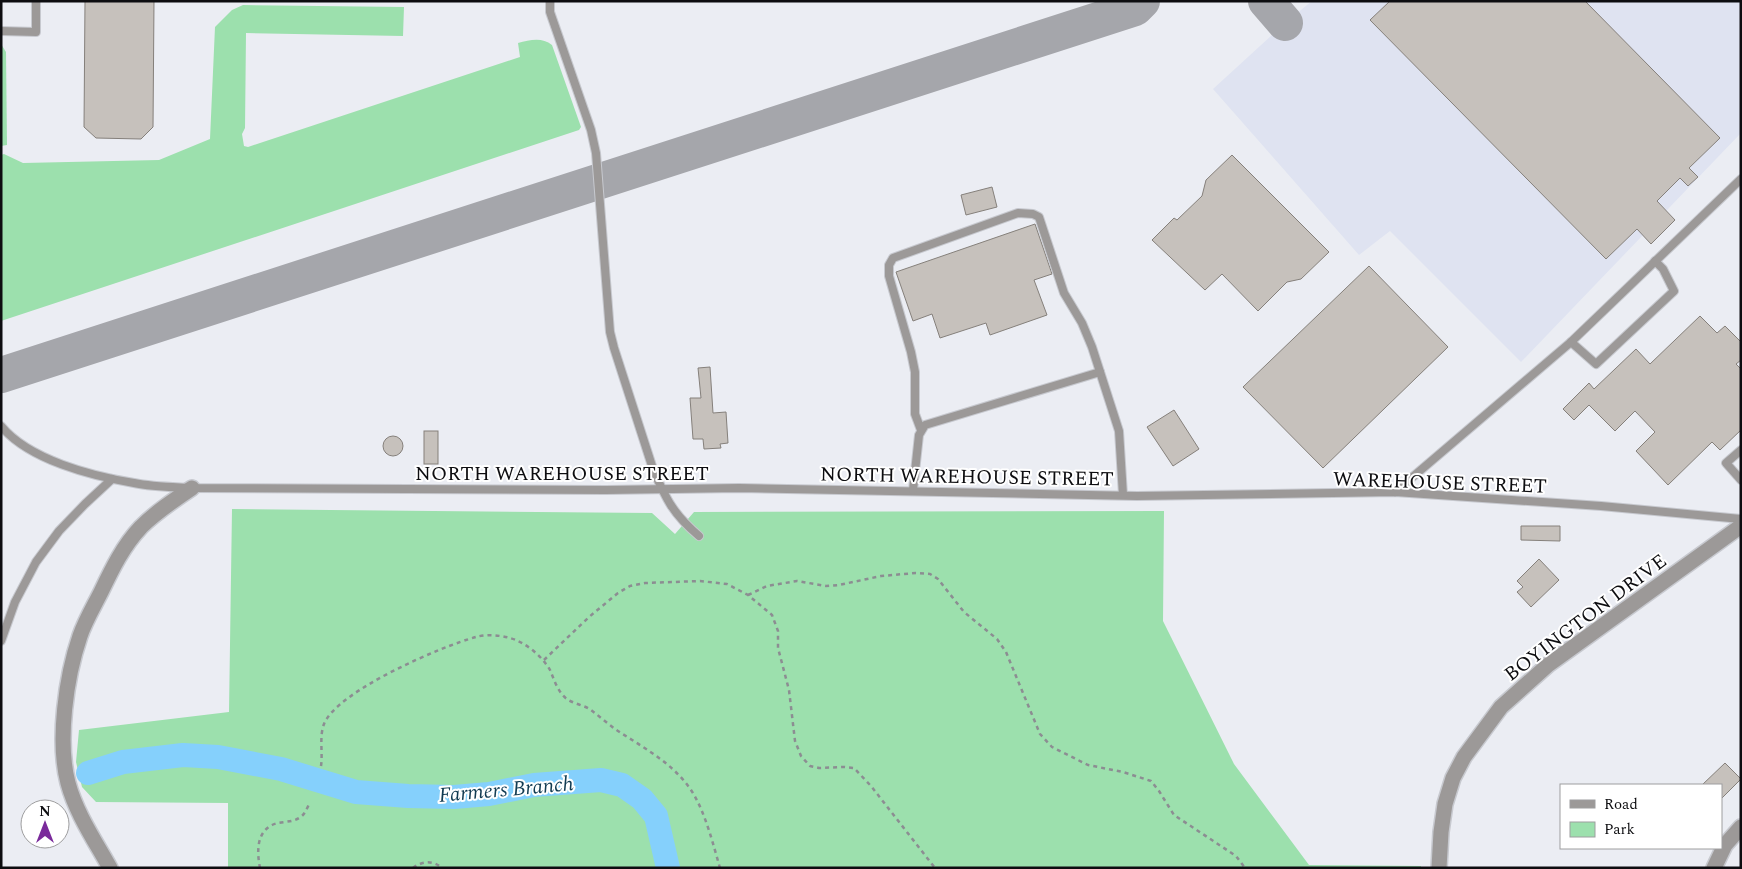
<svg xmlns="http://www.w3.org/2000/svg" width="1742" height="869" viewBox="0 0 1742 869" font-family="Spectral,serif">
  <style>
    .built { fill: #dfe3f1 }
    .green { fill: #9ce0ad }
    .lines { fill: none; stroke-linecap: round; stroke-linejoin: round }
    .river { stroke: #85d0fc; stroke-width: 24 }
    .taxiway { stroke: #a5a6ab; stroke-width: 36 }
    .building { fill: #c6c1bc; stroke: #85807b }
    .lane-casing { stroke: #c7c9cf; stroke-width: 10 }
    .street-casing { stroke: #c7c9cf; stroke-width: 18 }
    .path { stroke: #8c8d92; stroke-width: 2.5; stroke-dasharray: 4 4; stroke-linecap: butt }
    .lane { stroke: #9c9998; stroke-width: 8 }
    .street { stroke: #9c9998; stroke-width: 15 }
    .labels { text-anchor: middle; stroke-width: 4; stroke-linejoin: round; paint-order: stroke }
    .street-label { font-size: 20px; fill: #0d0d10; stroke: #fff }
    .water-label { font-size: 21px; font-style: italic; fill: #113b52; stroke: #fff }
  </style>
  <rect width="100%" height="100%" fill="#ebedf3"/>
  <polygon class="built" points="1312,1 1741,1 1741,133 1521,362 1390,231 1359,255 1213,89 1285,23"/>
  <g class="green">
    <path d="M243,5L404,7L403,36L246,33L245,128L242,134L244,146L248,147L520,57L518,43C530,40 542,37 552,45L581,127L579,130L1,321V155L4,154L23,163L159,160L210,139L215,27L232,10Z"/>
    <polygon points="1,44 6,52 7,145 1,146"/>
    <polygon points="232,509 652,513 675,534 694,512 1164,511 1163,621 1234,764 1309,865 1421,866 1421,868 228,868 228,803 96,802 82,787 76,762 79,730 229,712"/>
  </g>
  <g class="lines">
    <polyline class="river" points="88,773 123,762 183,755 218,757 281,769 356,792 408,796 454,797 489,794 534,785 601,780 622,785 642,799 656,816 668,868"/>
    <g class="taxiway">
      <polyline points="1266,1 1285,23"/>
      <polyline points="1,375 1135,8 1142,1"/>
    </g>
  </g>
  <g class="building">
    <polygon points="85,1 154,1 153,127 141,139 96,138 84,127"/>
    <polygon points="1390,1 1585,1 1720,138 1689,168 1698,177 1688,186 1680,178 1657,201 1675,220 1651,244 1637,229 1606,259 1370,20"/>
    <polygon points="1232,155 1329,252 1301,279 1287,282 1258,311 1222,274 1205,290 1152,240 1174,218 1177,220 1202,196 1206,180"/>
    <polygon points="992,187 997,207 966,215 961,195"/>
    <polygon points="1035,224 1052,274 1034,280 1047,315 990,335 986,323 940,338 932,314 913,321 896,272"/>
    <polygon points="1369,266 1448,347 1323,468 1243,387"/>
    <polygon points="1700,316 1717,333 1725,326 1741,342 1741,360 1736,364 1741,369 1741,430 1720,450 1712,442 1668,485 1636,451 1655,432 1635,411 1615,431 1589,405 1574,420 1563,409 1589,383 1594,389 1636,349 1650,364"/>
    <polygon points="710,367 713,413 726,412 728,443 720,444 721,448 704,449 703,439 693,439 690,398 701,398 698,368"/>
    <polygon points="1174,410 1199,449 1173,466 1147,427"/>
    <rect x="424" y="431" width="14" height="33"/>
    <circle cx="393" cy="446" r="10"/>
    <polygon points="1521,526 1560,526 1560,541 1521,540"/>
    <polygon points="1539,559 1559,580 1531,607 1517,592 1523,587 1517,581"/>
    <polygon points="1725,763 1741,779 1721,799 1721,785 1702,785"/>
  </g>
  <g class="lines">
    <g class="lane-casing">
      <g id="lane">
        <path d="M550,1V12L591,130L596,153L610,332L614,348L653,469C666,499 673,514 699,536"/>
        <polyline points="1,31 36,32 36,1"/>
        <polyline points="1571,342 1596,364 1674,291 1663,269 1655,261"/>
        <path d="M1,426C29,460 92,476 134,483C153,487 173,487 192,488L606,490L739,488L1137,496L1395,492L1601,506L1741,519"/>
        <polyline points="921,430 915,414 915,372 911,352 889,276 889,265 893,258 1018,213 1033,214 1039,217 1064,293 1082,323 1092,347 1119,431 1123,495"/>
        <polyline points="1741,450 1726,463 1741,480"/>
        <polyline points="913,490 919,435 925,425 1100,372"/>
        <polyline points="1395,492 1571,342 1741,179"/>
        <polyline points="1,641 15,602 36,562 59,531 85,504 112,479"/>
      </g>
    </g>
    <g class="street-casing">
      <g id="street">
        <path d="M110,868C95,841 76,813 68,783C57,741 66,677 80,636C85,621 94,606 101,592C112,569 123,546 141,527C156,512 174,500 192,488"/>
        <polyline points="1439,868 1441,832 1445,804 1453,778 1464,757 1501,707 1548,665 1741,526"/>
        <polyline points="1714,868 1725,845 1741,827"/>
      </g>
    </g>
    <g class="path">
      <polyline points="748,595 767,586 797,581 826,586 839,585 881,576 916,573 930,574 938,579 964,612 997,639 1006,652 1040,734 1052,747 1088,765 1123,772 1151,781 1159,791 1174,815 1236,856 1245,868"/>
      <polyline points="544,660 589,617 618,593 630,586 645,583 700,581 727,584 748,595 772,615 778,631 778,648 789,690 795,741 801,756 810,766 819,768 844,767 854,768 871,786 935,868"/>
      <path d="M321,766C323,753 319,737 324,724C337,691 442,646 476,637C486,634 499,635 510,638C525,642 542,656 550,670C554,679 558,693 567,699C574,704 584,705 591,710C599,716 607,723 615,729C642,747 672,762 691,790C705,811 713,844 720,868"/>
      <path d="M260,868C257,853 256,833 272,825C280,821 291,823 299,818C305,815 307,808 310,802"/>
      <path d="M413,868C422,861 433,860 442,868"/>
    </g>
    <use href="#lane" class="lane"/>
    <use href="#street" class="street"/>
  </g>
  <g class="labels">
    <g class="street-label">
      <text x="562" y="480">NORTH WAREHOUSE STREET</text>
      <text transform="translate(967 476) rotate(1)" y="7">NORTH WAREHOUSE STREET</text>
      <text transform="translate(1440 482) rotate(2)" y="7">WAREHOUSE STREET</text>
      <text transform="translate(1585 617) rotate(-37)" y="7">BOYINGTON DRIVE</text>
    </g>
    <g class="water-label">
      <text transform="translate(506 789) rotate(-5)" y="7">Farmers Branch</text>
    </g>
  </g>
  <rect width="1742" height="869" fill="none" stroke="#0d0d10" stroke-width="5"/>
  <rect x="1560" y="784" width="162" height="65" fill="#ffffff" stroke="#9e9e9f"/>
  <rect x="1570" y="800" width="25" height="8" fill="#9c9998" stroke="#9e9e9f"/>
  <text x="1604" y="809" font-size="15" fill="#0d0d10">Road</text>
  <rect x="1570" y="822" width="25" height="15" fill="#9ce0ad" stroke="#9e9e9f"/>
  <text x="1604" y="834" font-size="15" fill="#0d0d10">Park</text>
  <g transform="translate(45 824)"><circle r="24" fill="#ffffff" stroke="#9e9e9f"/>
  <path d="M0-4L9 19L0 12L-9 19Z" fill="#7a2a9b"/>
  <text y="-8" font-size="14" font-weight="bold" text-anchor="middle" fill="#0d0d10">N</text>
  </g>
</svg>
